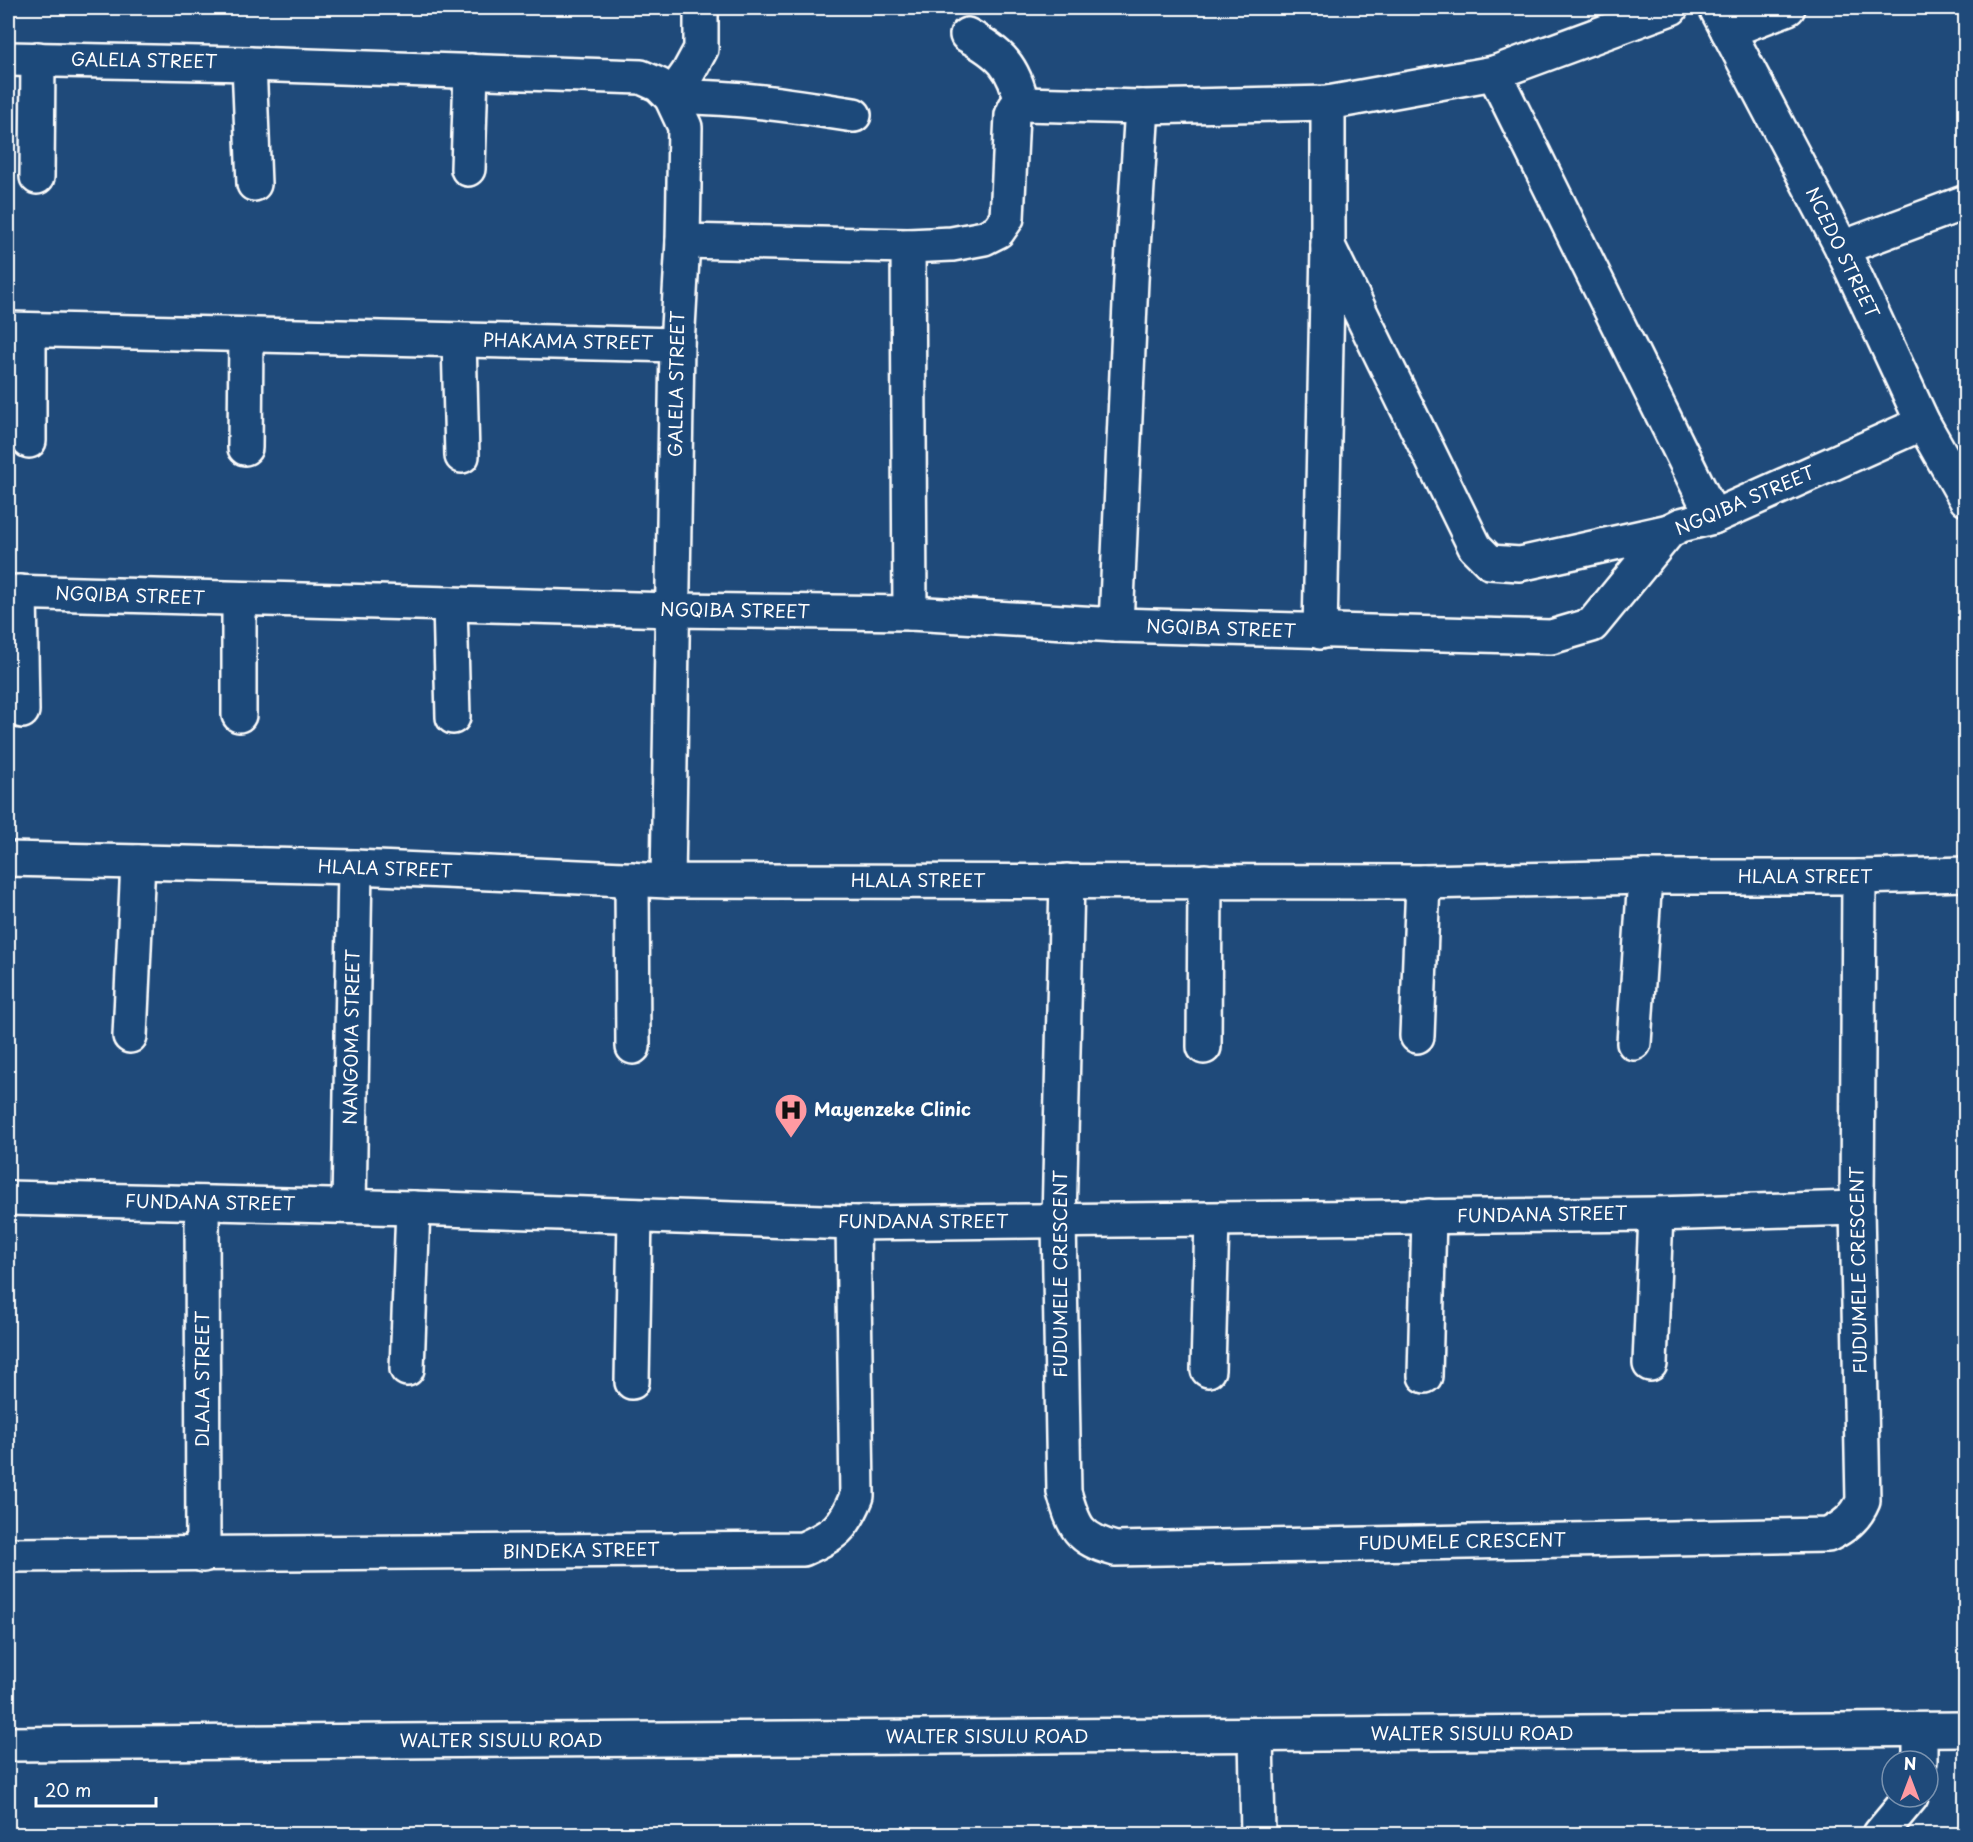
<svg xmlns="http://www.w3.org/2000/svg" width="1973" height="1842" viewBox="0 0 1973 1842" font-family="'Playpen Sans',sans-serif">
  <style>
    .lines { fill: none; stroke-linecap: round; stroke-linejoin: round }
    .street-casing { stroke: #fff; stroke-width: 38 }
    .secondary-casing { stroke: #fff; stroke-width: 38 }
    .street { stroke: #1f4a7a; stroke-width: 33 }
    .secondary { stroke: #1f4a7a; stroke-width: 33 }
    .labels { text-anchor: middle; stroke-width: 4.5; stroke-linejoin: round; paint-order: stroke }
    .street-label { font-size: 18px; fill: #fff; stroke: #1f4a7a }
    .poi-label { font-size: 18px; font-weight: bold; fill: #fff; stroke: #1f4a7a; text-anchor: start }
  </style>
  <rect width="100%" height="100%" fill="#1f4a7a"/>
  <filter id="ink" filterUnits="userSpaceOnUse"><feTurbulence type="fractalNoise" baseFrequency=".0167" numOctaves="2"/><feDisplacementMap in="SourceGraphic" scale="12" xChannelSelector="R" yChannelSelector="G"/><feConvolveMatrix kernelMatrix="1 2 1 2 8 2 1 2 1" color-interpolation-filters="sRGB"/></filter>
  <g filter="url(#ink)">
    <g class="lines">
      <g class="street-casing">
        <g id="street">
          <path d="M701,8V49L688,73L671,97C735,96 791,105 854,115"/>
          <polyline points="1716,8 1842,248 1923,423 1966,499"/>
          <polyline points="1728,31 1788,8"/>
          <path d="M967,35C1000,53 1014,66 1022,104"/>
          <polyline points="8,59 249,64 641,77 659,85 671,97 685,127 683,241 677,345 668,881"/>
          <polyline points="249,64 254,184"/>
          <polyline points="1494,73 1713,517"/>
          <polyline points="468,169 471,71"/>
          <polyline points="37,177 38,59"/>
          <polyline points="683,241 908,246 952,244 984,238 998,231 1007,218 1012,115 1015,108 1022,104 1142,107 1328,103 1494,73 1671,8"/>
          <polyline points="908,246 910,613"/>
          <polyline points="1328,246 1475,547 1490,562 1520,564 1669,531"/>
          <polyline points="1842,248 1966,202"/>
          <polyline points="8,329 677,345"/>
          <polyline points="459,340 462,456"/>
          <polyline points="29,441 29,330"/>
          <polyline points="245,448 246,335"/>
          <polyline points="8,592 673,610 910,613 1116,625 1551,637 1592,625 1669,531 1681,525 1713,517 1923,423"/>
          <polyline points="20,592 22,711"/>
          <polyline points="239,599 239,715"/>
          <polyline points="450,604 453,717"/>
          <polyline points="1116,625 1131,280 1142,107"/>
          <polyline points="1320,632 1328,246 1328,103"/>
          <polyline points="8,859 355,867 668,881 1423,882 1645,877 1859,877 1966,874"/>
          <polyline points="632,879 633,1047"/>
          <path d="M1067,881L1059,1221L1064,1492C1074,1527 1078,1539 1115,1549L1828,1535C1844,1527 1856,1518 1863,1501L1857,1208L1859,877"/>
          <polyline points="130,1036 138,862"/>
          <polyline points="1417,1036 1423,882"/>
          <polyline points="1634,1043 1645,877"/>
          <polyline points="1204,1047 1205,881"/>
          <polyline points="8,1198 413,1208 853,1223 1656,1214 1857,1208"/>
          <polyline points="202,1203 203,1555"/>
          <polyline points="349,1206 355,867"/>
          <polyline points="1650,1364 1656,1214"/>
          <polyline points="407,1369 413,1208"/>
          <polyline points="1208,1370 1212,1220"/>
          <polyline points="1425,1376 1429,1216"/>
          <polyline points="632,1382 635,1216"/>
          <path d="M8,1555L803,1549C835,1535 844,1528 857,1496L853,1223"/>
          <polyline points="1920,1730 1920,1761"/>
          <polyline points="1256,1735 1258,1834"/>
          <polyline points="1880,1834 1911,1797"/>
        </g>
      </g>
      <g class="secondary-casing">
        <polyline id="secondary" points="8,1744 1966,1729"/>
      </g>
      <use href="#street" class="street"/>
      <use href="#secondary" class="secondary"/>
    </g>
  </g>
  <defs>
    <g id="hospital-pin" transform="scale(1.725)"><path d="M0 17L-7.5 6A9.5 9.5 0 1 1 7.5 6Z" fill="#ff9aa2" stroke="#1f4a7a"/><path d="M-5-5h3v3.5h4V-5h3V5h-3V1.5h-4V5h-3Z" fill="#111"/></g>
  </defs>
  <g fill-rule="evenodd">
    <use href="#hospital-pin" x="791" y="1110"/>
  </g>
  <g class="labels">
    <g class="street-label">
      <text transform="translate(144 61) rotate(1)" y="6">GALELA STREET</text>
      <text transform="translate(1842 253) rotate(64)" y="6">NCEDO STREET</text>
      <text transform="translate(568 342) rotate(1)" y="6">PHAKAMA STREET</text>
      <text transform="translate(677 384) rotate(-89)" y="6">GALELA STREET</text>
      <text transform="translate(1745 501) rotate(-23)" y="6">NGQIBA STREET</text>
      <text transform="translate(130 596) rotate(2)" y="6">NGQIBA STREET</text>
      <text transform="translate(735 611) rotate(1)" y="6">NGQIBA STREET</text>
      <text transform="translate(1221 629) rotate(2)" y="6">NGQIBA STREET</text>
      <text transform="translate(385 869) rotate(2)" y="6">HLALA STREET</text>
      <text x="1805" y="883">HLALA STREET</text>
      <text x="918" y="887">HLALA STREET</text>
      <text transform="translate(352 1037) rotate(-89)" y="6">NANGOMA STREET</text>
      <text transform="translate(210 1203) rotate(1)" y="6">FUNDANA STREET</text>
      <text transform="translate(1542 1215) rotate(-1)" y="6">FUNDANA STREET</text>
      <text x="923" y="1228">FUNDANA STREET</text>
      <text transform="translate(1859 1270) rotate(-91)" y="6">FUDUMELE CRESCENT</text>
      <text transform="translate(1061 1274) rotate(-90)" y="6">FUDUMELE CRESCENT</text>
      <text transform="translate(203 1379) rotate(-90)" y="6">DLALA STREET</text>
      <text transform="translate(1462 1542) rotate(-1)" y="6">FUDUMELE CRESCENT</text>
      <text transform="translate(581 1551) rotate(-1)" y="6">BINDEKA STREET</text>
      <text x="1472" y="1740">WALTER SISULU ROAD</text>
      <text x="987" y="1743">WALTER SISULU ROAD</text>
      <text x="501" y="1747">WALTER SISULU ROAD</text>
    </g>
    <g class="poi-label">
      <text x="814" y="1116">Mayenzeke Clinic</text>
    </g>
  </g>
  <rect width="1973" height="1842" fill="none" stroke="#1f4a7a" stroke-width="30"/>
  <rect x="15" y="15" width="1943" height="1812" fill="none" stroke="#fff" stroke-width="2" filter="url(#ink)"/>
  <g transform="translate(1910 1779)"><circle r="28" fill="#1f4a7a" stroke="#7992af" stroke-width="1.5"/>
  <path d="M0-4.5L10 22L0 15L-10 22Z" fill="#ff9aa2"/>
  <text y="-9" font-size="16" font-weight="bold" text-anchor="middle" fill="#ffffff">N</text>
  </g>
  <path d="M36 1797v9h120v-9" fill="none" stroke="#ffffff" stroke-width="3"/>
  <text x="45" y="1797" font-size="18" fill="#ffffff" stroke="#1f4a7a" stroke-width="4.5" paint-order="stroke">20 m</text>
</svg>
